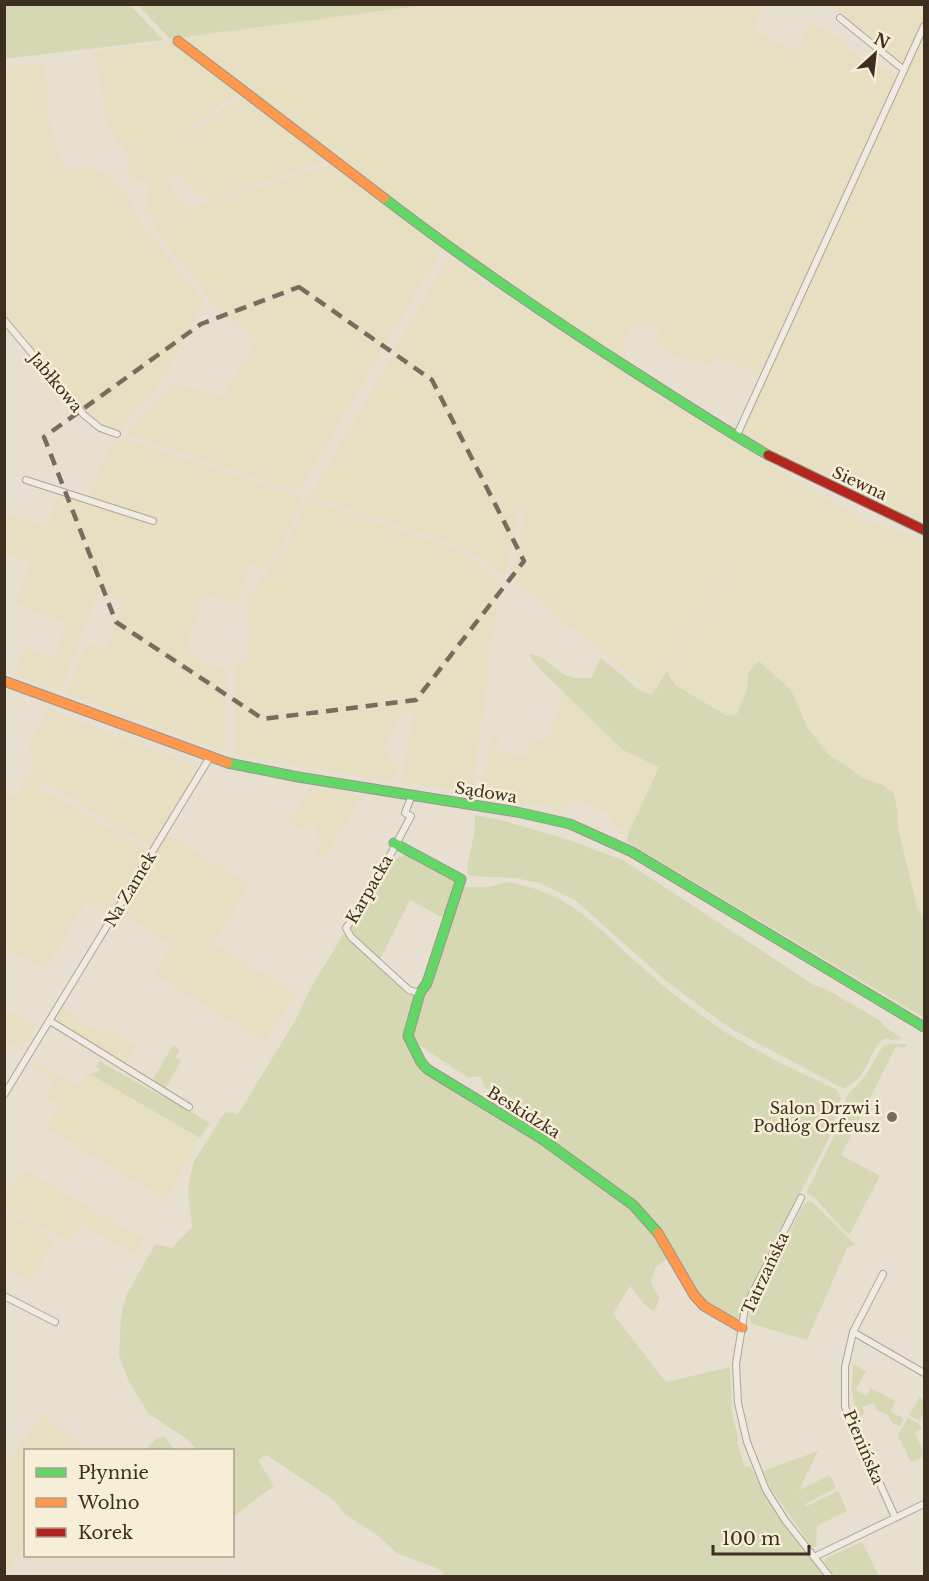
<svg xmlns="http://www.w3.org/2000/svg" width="929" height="1581" viewBox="0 0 929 1581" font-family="'Libre Baskerville',serif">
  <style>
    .farmland { fill: #e6dfc2 }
    .green { fill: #d6d7b3 }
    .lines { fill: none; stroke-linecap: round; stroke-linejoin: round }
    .street-casing { stroke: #ada599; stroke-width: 8 }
    .fast-casing { stroke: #9c958a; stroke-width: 11 }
    .slow-casing { stroke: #9c958a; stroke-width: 11 }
    .jam-casing { stroke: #9c958a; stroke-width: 11 }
    .street { stroke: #efebe3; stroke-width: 6 }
    .fast { stroke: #63d668; stroke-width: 9 }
    .slow { stroke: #ff974d; stroke-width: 9 }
    .jam { stroke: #b3261e; stroke-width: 9 }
    .marked { fill: none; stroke: #786c5e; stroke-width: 4.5; stroke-dasharray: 12 8; stroke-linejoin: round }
    .poi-dot { fill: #786c5e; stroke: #f7eed8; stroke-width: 2 }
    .labels { text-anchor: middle; stroke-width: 5; stroke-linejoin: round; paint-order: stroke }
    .street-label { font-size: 16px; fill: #3d2e20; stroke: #f7eed8 }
    .poi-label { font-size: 16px; fill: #3d2e20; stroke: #f7eed8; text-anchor: end }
  </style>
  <rect width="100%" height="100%" fill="#e7e0d1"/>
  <g class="farmland">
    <polygon points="425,4 765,5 753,30 797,51 811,23 848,44 847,48 898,77 761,376 717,355 712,367 687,357 685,360 665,353 665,351 657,340 660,330 645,324 643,330 630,326 620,358 526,298 466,256 179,38"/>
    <polygon points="830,5 924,5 924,20 903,66"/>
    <polygon points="924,34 924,528 741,436 740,433"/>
    <polygon points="173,41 238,90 237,93 187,130 191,133 218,112 246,96 328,161 209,199 175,171 169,180 173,192 188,207 147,218 145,208 150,187 148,181 129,178 129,154 108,130 95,51"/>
    <polygon points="45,63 49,119 64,170 92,168 115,180 126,192 137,218 204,301 156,390 118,431 110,429 90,419 5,317 5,77 10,66"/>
    <polygon points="330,165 442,249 299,491 128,436 127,432 174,383 222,397 256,342 208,297 155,230 151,220"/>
    <polygon points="449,256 502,293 658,395 785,474 865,521 892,528 924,542 924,920 916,904 898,827 897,811 883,785 863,778 827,753 807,727 791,690 759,661 748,673 747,689 737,714 727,716 675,685 668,673 738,553 652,695 593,643 569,626 512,577 527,504 519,508 505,576 464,548 310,497"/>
    <polygon points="121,439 301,495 303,498 280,549 265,568 249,564 237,602 204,596 186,647 201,661 226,669 225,752 67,694 84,648 93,645 107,649 123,603 106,596 109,588 101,585 60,692 14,675 24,648 53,658 66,624 15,603 31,563 5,552 4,513 47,527 61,487 89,497 109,448"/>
    <polygon points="308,499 463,552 500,583 494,630 487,655 488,677 472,792 401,782 414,712 402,710 384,747 388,757 397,766 394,782 235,755 235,661 246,662 250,632 246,618 247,601 262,578 282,553"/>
    <polygon points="564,690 623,750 659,767 629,832 612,824 608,812 574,799 563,812 530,802 529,805 481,795 492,734 499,735 496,750 526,757 532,738 548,742"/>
    <polygon points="48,709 81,723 198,766 152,849 45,782 40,788 149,851 113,913 87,900 45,970 5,947 4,852 7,848 5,846 4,792 16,798 33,767 30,764 31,750 27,746"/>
    <polygon points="310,787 361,796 324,859 314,853 318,849 320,843 314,826 309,823 307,827 302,830 288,823"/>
    <polygon points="167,834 250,885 243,893 214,944 296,994 264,1042 155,975 172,945 120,912"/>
    <polygon points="5,1009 35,1027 21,1050 5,1040"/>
    <polygon points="63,1009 104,1035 108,1029 136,1046 126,1063 59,1023 57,1019"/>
    <polygon points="32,1060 80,1087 87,1073 90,1074 200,1138 166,1200 46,1128 60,1106 45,1097 55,1081 29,1065"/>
    <polygon points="25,1170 144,1239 135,1255 81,1224 69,1242 5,1207 5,1194"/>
    <polygon points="5,1211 55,1240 30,1281 5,1266"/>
    <polygon points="43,1416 87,1450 26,1450 25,1542 5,1576 5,1464"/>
  </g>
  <g class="green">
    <polygon points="4,5 130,5 163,40 5,59"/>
    <polygon points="138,5 425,5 170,39"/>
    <path d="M529,654C542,655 552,666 562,673C571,679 582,679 591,678L601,658L638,689L652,695L666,672L668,673L675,685L727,716L737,714L747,689L748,673L759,661L791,690L807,727L827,753L863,778L883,785L894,793L897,811L898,828L916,904L924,920V1018L627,842L629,832L659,767L623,750L543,672L532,660Z"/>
    <path d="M474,815L505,821L566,839L623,860L814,985L826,989L881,1021L885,1027L903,1039L891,1040L886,1038C873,1046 871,1061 862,1073C858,1080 851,1084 844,1089L735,1031L716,1018L666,981L575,900L540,883L515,878L470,876L467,873C467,859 479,825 474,815Z"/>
    <polygon points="405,855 448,874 456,884 446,917 439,916 410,900 380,959 356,940 349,929 386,863"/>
    <path d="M509,882C572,895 593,923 637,963C658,982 682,1001 705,1018C742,1046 795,1069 837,1090L841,1098L831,1134L766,1258L743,1306L740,1318C694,1320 685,1263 663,1235C652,1220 637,1204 622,1192C604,1179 582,1168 566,1153C560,1148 556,1141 550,1136C532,1117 506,1100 484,1087L481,1076L468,1078L407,1037L413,1057L425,1071L462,1094L508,1120L631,1206L662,1242L669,1257L655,1268L651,1283L660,1298L654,1312L643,1303L630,1286L613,1314L666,1382L730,1367L732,1413L739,1441L737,1442L745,1467L750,1466L770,1503L824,1576H444L439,1569L397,1553L376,1534L344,1514L336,1502L267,1455L258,1460L274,1486L233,1517L232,1450H197L187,1439L148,1413L129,1382L119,1356L121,1316L126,1296L155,1244L172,1248L192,1227L188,1189L193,1163L225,1112L238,1114L295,1021L313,984L345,932L410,994L423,996L432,978L464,887H489Z"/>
    <polygon points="889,1044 907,1044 904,1048 896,1047 841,1155 880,1176 849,1235 814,1197 806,1193 837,1131 848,1094 864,1078 883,1046"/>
    <polygon points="173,1045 180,1050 175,1057 181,1061 165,1089 152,1081"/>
    <polygon points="99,1061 157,1094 163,1095 210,1123 200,1138 90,1074 102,1070 96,1067"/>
    <polygon points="810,1200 855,1244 847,1248 807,1340 752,1324 749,1314 803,1205"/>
    <polygon points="853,1364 866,1371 855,1390 866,1396 871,1388 896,1401 890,1411 904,1419 900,1426 892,1423 888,1415 878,1411 873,1403 862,1407 865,1414 858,1417 852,1391"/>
    <polygon points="920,1397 924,1400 924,1412 919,1421 909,1415"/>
    <polygon points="908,1418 919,1424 922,1429 915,1432 924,1454 924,1456 911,1462 898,1435"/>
    <polygon points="164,1437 175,1450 146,1450 156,1438"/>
    <polygon points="818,1451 799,1490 830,1475 836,1488 805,1504 807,1506 838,1491 847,1511 817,1526 816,1547 812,1547 770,1487 763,1471"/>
    <polygon points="862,1542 879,1576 835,1576 824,1563 826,1558"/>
  </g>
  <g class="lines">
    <g class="street-casing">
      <g id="street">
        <polyline points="840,18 904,70"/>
        <polyline points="4,320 84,415 100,428 117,434"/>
        <polyline points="736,437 924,26"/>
        <polyline points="26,480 153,521"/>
        <polyline points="412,795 405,813 411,816 370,893 346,928 351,937 409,990 420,993"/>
        <polyline points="50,1021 189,1107"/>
        <polyline points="4,1095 210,757"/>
        <polyline points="801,1198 745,1308 736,1364 738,1403 747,1442 766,1490 785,1520 829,1576"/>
        <polyline points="883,1274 853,1332 845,1367 845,1407 895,1517"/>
        <polyline points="4,1296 55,1322"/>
        <polyline points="853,1332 924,1373"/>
        <polyline points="814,1557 924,1504"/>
      </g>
    </g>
    <g class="fast-casing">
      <g id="fast">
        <path d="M384,198C466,261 550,318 636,373C680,401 723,429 768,455"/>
        <polyline points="228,763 298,777 517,812 570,824 632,852 924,1027"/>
        <polyline points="394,843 461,879 427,983 420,993 408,1036 421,1062 427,1069 542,1139 633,1205 658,1233"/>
      </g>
    </g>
    <g class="slow-casing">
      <g id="slow">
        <polyline points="178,41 384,198"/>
        <polyline points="4,681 228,763"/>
        <polyline points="658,1233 694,1295 704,1306 742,1328"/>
      </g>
    </g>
    <g class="jam-casing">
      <polyline id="jam" points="768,455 924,530"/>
    </g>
    <use href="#street" class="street"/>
    <use href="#fast" class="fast"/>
    <use href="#slow" class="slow"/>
    <use href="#jam" class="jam"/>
  </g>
  <path class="marked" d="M299,287L432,380L524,561L416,700L263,719L116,622L44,437L201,324Z"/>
  <circle class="poi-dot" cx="892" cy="1117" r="6"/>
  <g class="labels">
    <g class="street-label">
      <text transform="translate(56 382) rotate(50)" y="6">Jabłkowa</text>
      <text transform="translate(860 483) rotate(25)" y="6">Siewna</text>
      <text transform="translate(486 792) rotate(9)" y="6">Sądowa</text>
      <text transform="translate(130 889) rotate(-59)" y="6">Na Zamek</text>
      <text transform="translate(369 889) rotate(-60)" y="6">Karpacka</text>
      <text transform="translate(524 1112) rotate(32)" y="6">Beskidzka</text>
      <text transform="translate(765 1273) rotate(-65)" y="6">Tatrzańska</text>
      <text transform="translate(864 1447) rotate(67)" y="6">Pienińska</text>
    </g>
    <g class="poi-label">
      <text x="880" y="1114">Salon Drzwi i<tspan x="880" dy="18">Podłóg Orfeusz</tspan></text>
    </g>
  </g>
  <rect width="929" height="1581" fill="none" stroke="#3d2e20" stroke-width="12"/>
  <rect x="24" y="1449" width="210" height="108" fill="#f7eed8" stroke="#ada18e" stroke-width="1.5"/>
  <rect x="36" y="1468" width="30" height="9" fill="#63d668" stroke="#ada18e" stroke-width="1.5"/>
  <text x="78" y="1479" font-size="18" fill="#3d2e20">Płynnie</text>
  <rect x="36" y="1498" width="30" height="9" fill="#ff974d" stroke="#ada18e" stroke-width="1.5"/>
  <text x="78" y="1509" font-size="18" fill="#3d2e20">Wolno</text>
  <rect x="36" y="1528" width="30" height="9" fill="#b3261e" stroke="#ada18e" stroke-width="1.5"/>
  <text x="78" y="1539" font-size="18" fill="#3d2e20">Korek</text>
  <g transform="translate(875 54) rotate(27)" stroke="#f7eed8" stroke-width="4.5" paint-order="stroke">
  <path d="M0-4.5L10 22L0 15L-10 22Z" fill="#3d2e20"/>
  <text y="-9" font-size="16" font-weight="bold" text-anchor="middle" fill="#3d2e20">N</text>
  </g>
  <path d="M713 1545v9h96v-9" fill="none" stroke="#3d2e20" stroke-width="3"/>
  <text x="722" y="1545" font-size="18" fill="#3d2e20" stroke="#f7eed8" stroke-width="4.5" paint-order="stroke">100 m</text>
</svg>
